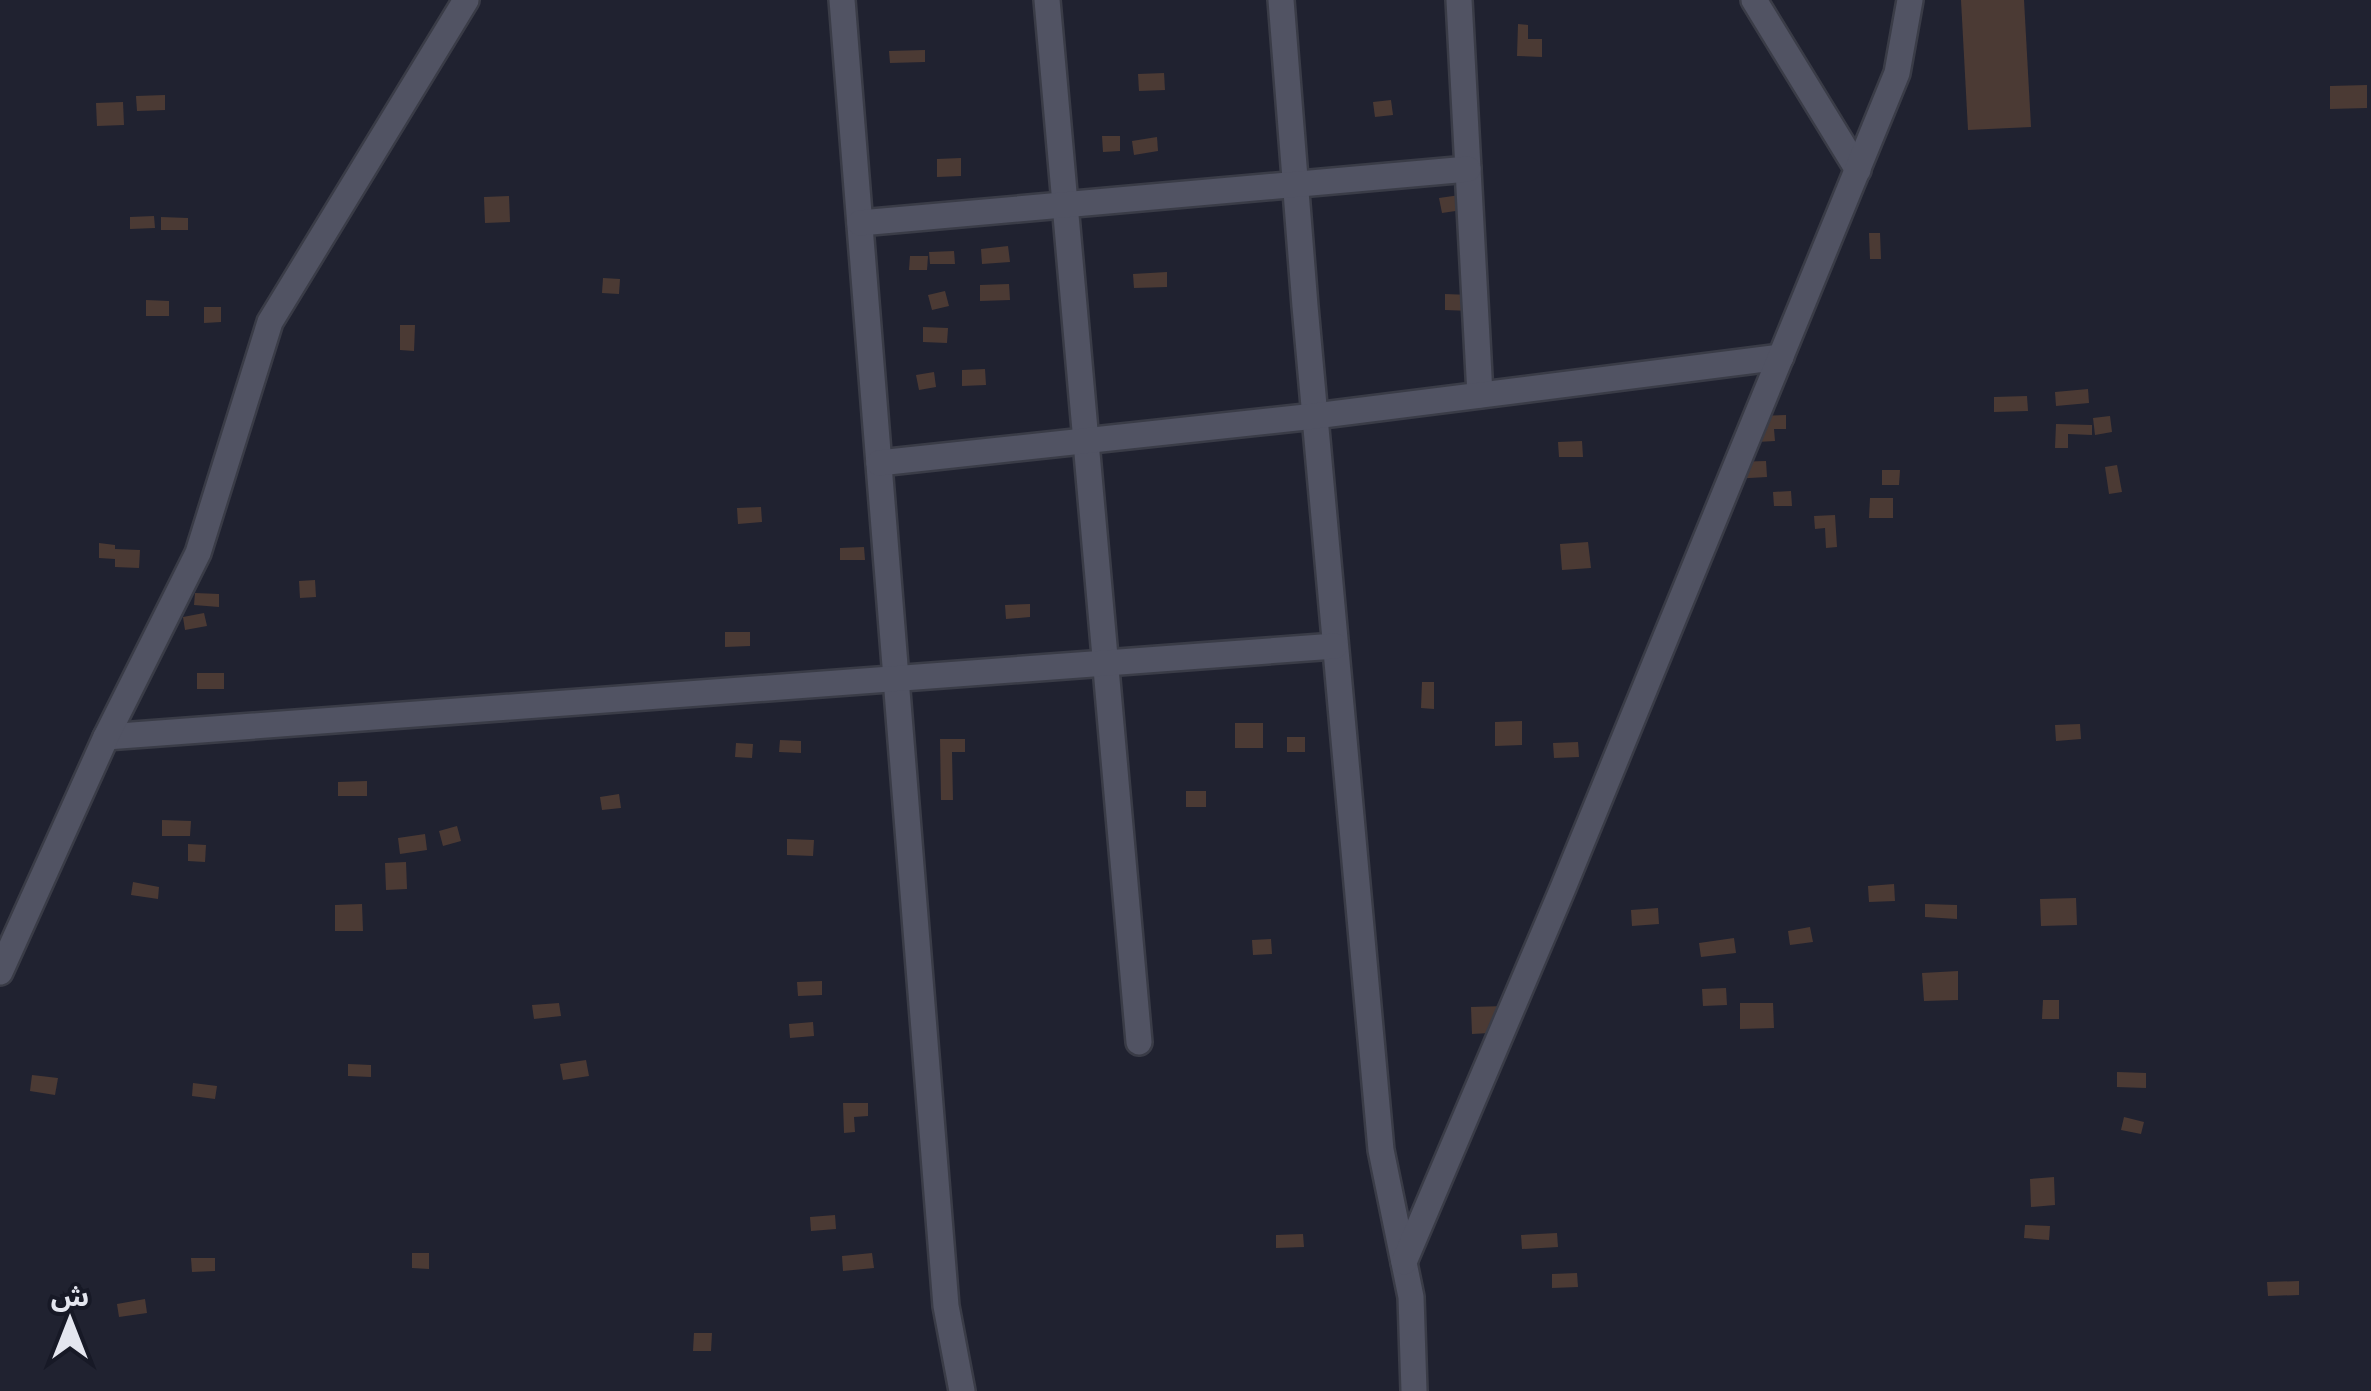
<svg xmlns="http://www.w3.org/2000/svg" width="2371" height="1391" viewBox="0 0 2371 1391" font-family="'Libre Baskerville','Noto Sans Arabic',serif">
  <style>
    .building { fill: #4b3a34 }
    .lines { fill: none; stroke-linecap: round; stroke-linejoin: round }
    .minor-casing { stroke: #3a3c47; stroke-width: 30 }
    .minor { stroke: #515363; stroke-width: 25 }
  </style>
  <rect width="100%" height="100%" fill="#202230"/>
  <g class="building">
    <polygon points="1961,0 2024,0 2031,127 1968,130"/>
    <polygon points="1518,24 1528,25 1528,39 1542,39 1542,57 1517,56"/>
    <polygon points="925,50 925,62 890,63 889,51"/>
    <polygon points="1164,73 1165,90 1139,91 1138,74"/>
    <polygon points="2367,85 2367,108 2330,109 2330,86"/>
    <polygon points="165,95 165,110 137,111 136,96"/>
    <polygon points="1391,100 1393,115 1375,117 1373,102"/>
    <polygon points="123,102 124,125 97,126 96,103"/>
    <polygon points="1102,136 1120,136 1120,151 1103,152"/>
    <polygon points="1157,137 1158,151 1134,155 1132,141"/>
    <polygon points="961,158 961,176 937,177 937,159"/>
    <polygon points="1467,194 1469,209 1442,213 1439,198"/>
    <polygon points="509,196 510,222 485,223 484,197"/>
    <polygon points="154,216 155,228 130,229 130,217"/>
    <polygon points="161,217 188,218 188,230 161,230"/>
    <polygon points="1869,233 1880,233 1881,259 1870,259"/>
    <polygon points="1008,246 1010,262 982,264 981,249"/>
    <polygon points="954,251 955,264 930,264 929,252"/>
    <polygon points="910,256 928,256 927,270 909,270"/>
    <polygon points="1167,272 1167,287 1134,288 1133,274"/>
    <polygon points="603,278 620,279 619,294 602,293"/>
    <polygon points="1009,284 1010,300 980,301 980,285"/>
    <polygon points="945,291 949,306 932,310 928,295"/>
    <polygon points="1445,294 1471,295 1471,311 1445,310"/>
    <polygon points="146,300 169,301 169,316 146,316"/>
    <polygon points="204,307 221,307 221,322 204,323"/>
    <polygon points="400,325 415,325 414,351 400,350"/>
    <polygon points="923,327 948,328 947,343 923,342"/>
    <polygon points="985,369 986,385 962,386 962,370"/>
    <polygon points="934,372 936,387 919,390 916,375"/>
    <polygon points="2088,389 2089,403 2056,406 2055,392"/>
    <polygon points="2027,396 2028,411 1994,412 1994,397"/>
    <polygon points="1786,415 1786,429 1774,429 1775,441 1757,442 1756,416"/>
    <polygon points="2110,416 2112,432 2095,435 2093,418"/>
    <polygon points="2056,424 2092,425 2092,435 2068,434 2068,448 2055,448"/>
    <polygon points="1582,441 1583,457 1559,457 1558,442"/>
    <polygon points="1766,461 1767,477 1732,479 1731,462"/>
    <polygon points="2117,465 2122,492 2109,494 2105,467"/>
    <polygon points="1882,470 1900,470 1899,485 1882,485"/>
    <polygon points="1791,491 1792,506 1774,506 1773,492"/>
    <polygon points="1870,498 1893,498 1893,518 1869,518"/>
    <polygon points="761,507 762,522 738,524 737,508"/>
    <polygon points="1835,515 1837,547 1826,548 1825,528 1815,529 1814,516"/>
    <polygon points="1588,542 1591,568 1562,570 1560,544"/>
    <polygon points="99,543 115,545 115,549 140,550 139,568 115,567 115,559 99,558"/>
    <polygon points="864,547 865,560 840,560 840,548"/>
    <polygon points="315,580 316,597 300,598 299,581"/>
    <polygon points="195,593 219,594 219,607 194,605"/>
    <polygon points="1030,604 1030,617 1006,619 1005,605"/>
    <polygon points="204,613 207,626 185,630 183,617"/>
    <polygon points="725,632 750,632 750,646 725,647"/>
    <rect x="197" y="673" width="27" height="16"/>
    <polygon points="1422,682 1434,682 1434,709 1421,708"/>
    <polygon points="1522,721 1522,745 1495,746 1495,722"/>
    <rect x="1235" y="723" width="28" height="25"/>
    <polygon points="2080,724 2081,739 2056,741 2055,725"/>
    <rect x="1287" y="737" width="18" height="15"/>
    <polygon points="940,739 965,739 965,752 952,752 953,800 941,800"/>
    <polygon points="780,740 801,741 801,753 779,752"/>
    <polygon points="1578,742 1579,757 1554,758 1553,743"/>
    <polygon points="736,743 753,744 752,758 735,757"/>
    <polygon points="367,781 367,796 338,796 338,782"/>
    <rect x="1186" y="791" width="20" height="16"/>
    <polygon points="619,794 621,808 602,810 600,797"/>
    <polygon points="162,820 191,821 190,836 162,836"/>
    <polygon points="457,826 461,841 443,846 439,831"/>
    <polygon points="425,834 427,850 400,854 398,838"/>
    <polygon points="787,839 814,840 813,856 787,855"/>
    <polygon points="188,844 206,845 205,862 188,861"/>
    <polygon points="406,862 407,889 386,890 385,863"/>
    <polygon points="133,882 159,887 158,899 131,895"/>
    <polygon points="1894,884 1895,901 1869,902 1868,886"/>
    <polygon points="2076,898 2077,925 2041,926 2040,899"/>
    <polygon points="362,904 363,931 335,931 335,905"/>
    <polygon points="1925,904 1957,905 1957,919 1925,917"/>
    <polygon points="1658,908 1659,924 1632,926 1631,910"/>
    <polygon points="1810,927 1813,942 1790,945 1788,931"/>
    <polygon points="1734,938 1736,953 1701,957 1699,943"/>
    <polygon points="1271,939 1272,954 1253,955 1252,940"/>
    <polygon points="1958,971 1958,1000 1924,1001 1922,973"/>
    <polygon points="822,981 822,995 798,996 797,982"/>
    <polygon points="1726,988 1727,1005 1703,1006 1702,989"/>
    <polygon points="2043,1000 2059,1000 2059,1019 2042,1019"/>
    <polygon points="559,1003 561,1016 534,1019 532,1005"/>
    <polygon points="1740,1003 1773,1003 1774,1028 1740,1029"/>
    <polygon points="1505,1006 1506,1032 1472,1034 1471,1007"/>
    <polygon points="813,1022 814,1036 790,1038 789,1024"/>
    <polygon points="586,1060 589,1076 563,1080 560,1064"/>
    <polygon points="348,1064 371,1065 371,1077 348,1076"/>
    <polygon points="2117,1072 2146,1073 2146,1088 2117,1087"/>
    <polygon points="32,1075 58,1078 55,1095 30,1091"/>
    <polygon points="193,1083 217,1086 215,1099 192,1096"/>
    <polygon points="843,1103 868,1103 868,1116 854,1117 855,1132 844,1133"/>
    <polygon points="2124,1117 2144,1122 2141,1134 2121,1130"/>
    <polygon points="2054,1177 2055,1205 2031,1207 2030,1179"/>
    <polygon points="835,1215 836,1229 811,1231 810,1217"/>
    <polygon points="2025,1225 2050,1226 2049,1240 2024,1238"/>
    <polygon points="1557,1233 1558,1247 1522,1249 1521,1235"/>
    <polygon points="1303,1234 1304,1247 1276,1248 1276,1235"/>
    <polygon points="412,1253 429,1253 429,1269 412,1268"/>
    <polygon points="872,1253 874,1268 843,1271 842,1256"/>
    <polygon points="191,1258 215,1258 215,1271 192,1272"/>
    <polygon points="1577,1273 1578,1287 1552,1288 1552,1274"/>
    <polygon points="2299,1281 2299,1295 2268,1296 2267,1282"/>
    <polygon points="145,1299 147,1313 119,1317 117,1304"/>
    <polygon points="694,1333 712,1333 711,1351 693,1351"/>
  </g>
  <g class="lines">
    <g class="minor-casing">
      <g id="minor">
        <polyline points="842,0 946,1306 962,1391"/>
        <polyline points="1047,0 1139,1042"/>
        <polyline points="1281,0 1305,306 1381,1150 1411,1297 1414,1391"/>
        <polyline points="1459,0 1480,395"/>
        <polyline points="1754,0 1858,170"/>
        <polyline points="860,223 1468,169"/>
        <polyline points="879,463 1315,416 1781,357"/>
        <polyline points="106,737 1335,646"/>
        <polyline points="0,972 106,737 198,553 270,322 466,0"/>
        <polyline points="1404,1262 1563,888 1897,73 1910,0"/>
      </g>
    </g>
    <use href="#minor" class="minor"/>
  </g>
  <g transform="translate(70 1321)" stroke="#171926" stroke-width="8" paint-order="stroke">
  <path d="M0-8L18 38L0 25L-18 38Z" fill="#e4e6ef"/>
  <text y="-15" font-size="28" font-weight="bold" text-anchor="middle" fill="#e4e6ef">ش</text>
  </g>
</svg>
